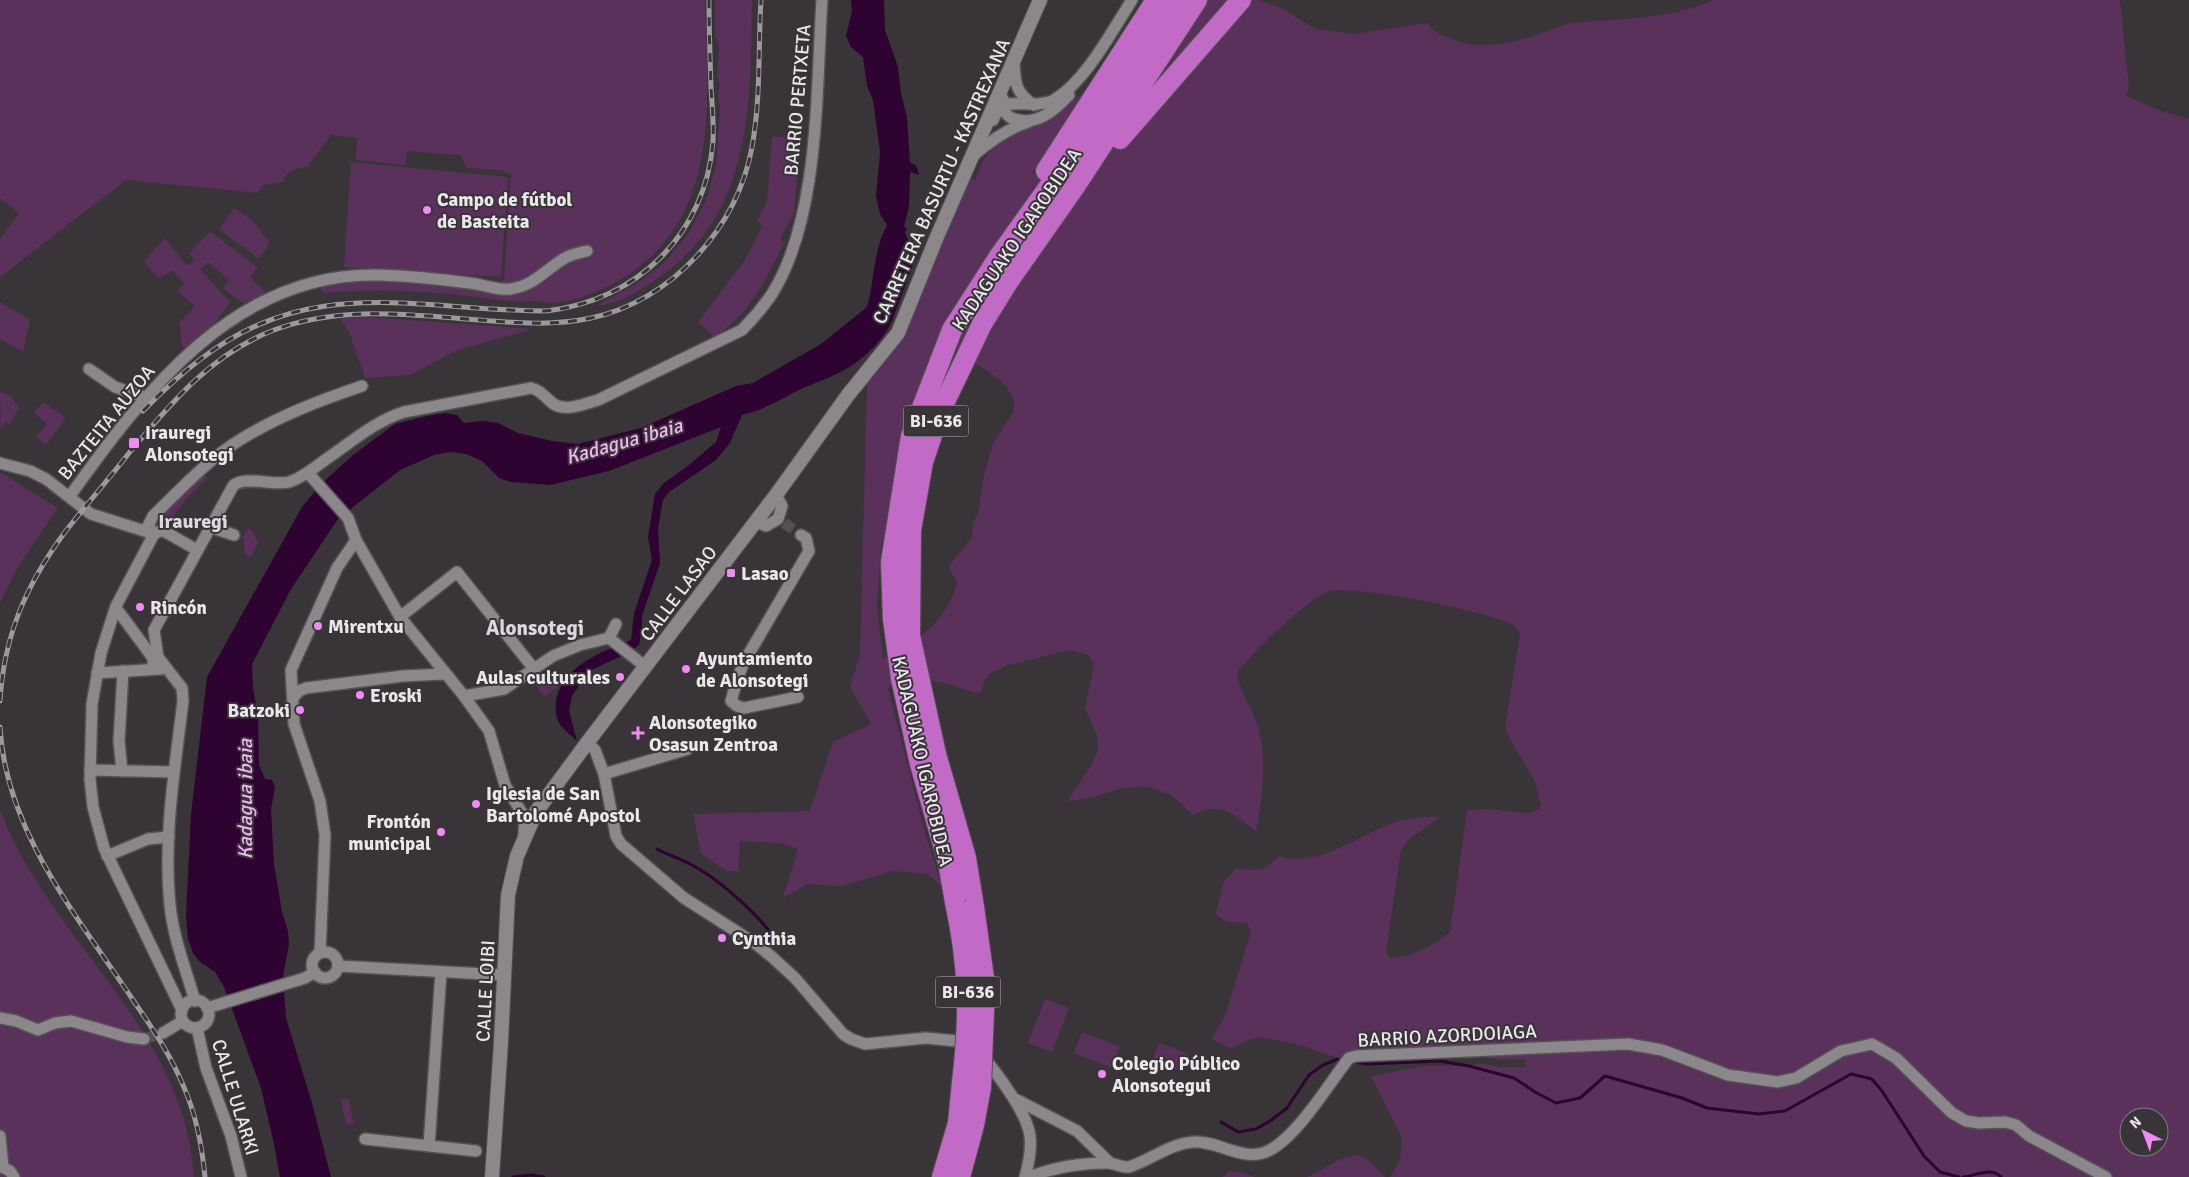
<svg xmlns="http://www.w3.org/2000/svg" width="2189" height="1177" viewBox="0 0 2189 1177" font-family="Signika,sans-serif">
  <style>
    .green { fill: #5a315b; fill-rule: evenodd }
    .water { fill: #2e0331 }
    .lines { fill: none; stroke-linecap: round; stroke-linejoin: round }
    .stream { stroke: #2e0331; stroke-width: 3 }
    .minor-tunnel { stroke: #534f53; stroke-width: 11; stroke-dasharray: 11 5.5; stroke-linecap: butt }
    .minor-casing { stroke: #545154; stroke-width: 14 }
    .tertiary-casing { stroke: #545154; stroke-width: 16 }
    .motorway-casing { stroke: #545154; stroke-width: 22 }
    .minor { stroke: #8b878b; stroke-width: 11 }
    .tertiary { stroke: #8b878b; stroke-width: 14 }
    .motorway { stroke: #c26bc6; stroke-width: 20 }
    .rail-casing { stroke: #9c999c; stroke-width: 5 }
    .rail { stroke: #383438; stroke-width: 3; stroke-dasharray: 9; stroke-linecap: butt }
    .motorway-bridge-casing { stroke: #545154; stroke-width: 22; stroke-linecap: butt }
    .motorway-bridge { stroke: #c26bc6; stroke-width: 20 }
    .poi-dot { fill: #f18af4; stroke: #383438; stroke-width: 2 }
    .labels { text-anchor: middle; stroke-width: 4; stroke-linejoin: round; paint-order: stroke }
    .shield { fill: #383438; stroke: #b5b1b5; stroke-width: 1 }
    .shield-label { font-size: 18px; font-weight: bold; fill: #eae7ea }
    .street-label { font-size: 19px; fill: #eae7ea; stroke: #383438 }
    .poi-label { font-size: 19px; font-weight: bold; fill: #eae7ea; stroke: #383438; text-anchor: start }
    .water-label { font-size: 20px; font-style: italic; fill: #f5b2f7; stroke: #383438 }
    .neighbourhood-label { font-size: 20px; font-weight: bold; fill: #dcd7dc; stroke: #383438 }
    .quarter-label { font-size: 21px; font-weight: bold; fill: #dcd7dc; stroke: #383438 }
  </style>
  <rect width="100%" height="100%" fill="#383438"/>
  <g class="green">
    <path d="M0,0H705C708,100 722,217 623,278C604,290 571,304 549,303C544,303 546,302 541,301C532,300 521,302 511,301C494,300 476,296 459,295C413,290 368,289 323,293L318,285L346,272L504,281L511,174L501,170L466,168L462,157L459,155L407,151L405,165L356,160L357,138L331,135L307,167C295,169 288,169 283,182L263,185L258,193L126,180L0,277V239L19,213L0,198Z"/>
    <path d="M715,0H752C751,101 753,212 661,276C641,290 619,304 596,306L636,284L664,263L689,233L706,200L716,165L720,110L718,95L720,84L717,76L719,46L715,36Z"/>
    <path d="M1181,0H1258L1279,7L1316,29L1354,34L1427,23C1433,32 1442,35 1452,39C1486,52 1515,42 1548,31C1556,28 1564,24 1573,23C1621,18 1669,20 1714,0H2120L2129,88L2126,96L2164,112L2189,119V1177H1390L1400,1160L1402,1138L1371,1076L1424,1066H1469L1480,1063L1501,1067H1525V1059L1501,1060L1484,1057L1470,1059L1430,1056L1348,1062L1303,1046L1263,1037L1251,1039L1231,1049L1212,1039L1226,1013L1251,931L1247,923C1236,922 1223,924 1216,913L1224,881L1236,869L1261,870L1280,856C1320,870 1364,830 1402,820C1415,817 1427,816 1440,817L1408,840L1401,850L1386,952L1390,958C1411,957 1434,946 1450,932L1467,810L1487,809L1530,813L1537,810L1541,805L1534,779L1509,738L1505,727L1520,634C1518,631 1516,627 1513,625C1492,612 1348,583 1327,592C1304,603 1252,652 1237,673C1240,694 1254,710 1259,730C1267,757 1262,804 1256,831C1234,815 1220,800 1193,815C1186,809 1178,799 1170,795C1131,774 1106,799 1067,801L1091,766L1098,750L1097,736L1085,708L1094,664L1088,655L1070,650L1008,665L990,674L984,681L982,691L976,693C943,682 922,672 888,688L925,833L942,887L928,874L894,871L841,886L808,884L783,898L798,849L780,843L740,841L738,871H727L701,854L693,814L810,811L833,742L871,724L850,687L860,654L867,382L968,178L975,180L983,160L994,147L1083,94L1031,175L1039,172ZM950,345L996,377L1007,387L1014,401L1013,412L993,444L984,475L978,513L973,523L972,537L948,567L957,582C953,603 935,627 917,639C905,647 893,650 883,659L877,607L881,546L910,475ZM2129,1117H2159V1147H2129Z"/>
    <polygon points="772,137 786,137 791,146 790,155 799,156 794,213 780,239 785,242 762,286 743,313 715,338 698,322 745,260 762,226 757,221 767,202"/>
    <polygon points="351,162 508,177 501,277 344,267"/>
    <polygon points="234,208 252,220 270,243 259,259 219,229"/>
    <polygon points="210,231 258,268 250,277 267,294 243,303 223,288 229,280 208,262 200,269 230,302 216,322 185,349 181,344 180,322 195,306 177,291 184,283 173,271 158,278 144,261 165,238 186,265 194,262 190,253"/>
    <polygon points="0,302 30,320 23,352 0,339"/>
    <polygon points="367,317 533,329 455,351 410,375 365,378 349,332 340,319"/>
    <polygon points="0,391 11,397 19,407 10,424 5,422 1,429"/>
    <polygon points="43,402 66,418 46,445 36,436 47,424 34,413"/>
    <polygon points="0,472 58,508 19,565 0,603"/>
    <path d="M202,476L208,477L188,497L162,530L154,534C166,507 180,495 202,476Z"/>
    <polygon points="248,528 253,532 258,543 251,557 245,554 243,536"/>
    <polygon points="549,672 560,685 545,697 534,684"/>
    <path d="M0,809C49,942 184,1026 194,1177H0Z"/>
    <polygon points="1045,999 1069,1008 1052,1052 1028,1043"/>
    <polygon points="1082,1032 1120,1047 1112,1068 1074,1053"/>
    <polygon points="1159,1043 1189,1054 1183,1072 1152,1061"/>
    <polygon points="348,1098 354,1123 346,1124 341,1100"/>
    <polygon points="1357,1155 1367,1159 1385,1177 1307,1177 1341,1159"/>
    <polygon points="1229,1171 1241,1172 1255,1177 1223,1177"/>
  </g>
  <path class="water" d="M851,0H884L885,30L898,67L901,93L907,117L910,163L916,165L919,175L910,172L909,206L904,227L907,228L905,232L911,248L917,254L892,321C880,346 856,366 830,377C819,382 806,386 795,392C778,401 761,411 742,415L730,443L716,460L669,492L663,500L658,529L660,563L642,616V628L639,645L628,653L589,671L572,696L569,710L577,741C572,736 566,732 562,727C556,720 555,711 556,702C560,677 578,665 598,654C609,648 621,646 631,640L634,613L652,560L648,537L655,494L664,483L689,465L716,442L721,427L609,471L550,485L511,482L499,478L482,461L466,454L450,452L434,455L400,470L338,519L291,589L252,664L253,688L258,716L259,765L265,779L272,780L275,788L271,809L274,864L282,912L288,931L289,944L283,976L286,1018L312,1103L331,1177H280L274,1144L261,1088L224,987L215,972L199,961L193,953L188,939L186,917L191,814L207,677L302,507L319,486L353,455L395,424L427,416L446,413L457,415L464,423L482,421L498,423L518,433L552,441L578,444L641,428L736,386L753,383L821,344L867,307C875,279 873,250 887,225L880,214L876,196L880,152L873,100L867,86L863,57L851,47L846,36L852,11Z"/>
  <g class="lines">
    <g class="stream">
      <path d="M657,849C668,855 681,859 692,865C717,878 752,909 769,931"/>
      <polyline points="1354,1062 1367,1064 1440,1061 1469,1066 1514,1078 1535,1092 1556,1103 1580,1098 1605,1076 1682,1098 1707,1108 1759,1114 1785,1111 1851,1074 1872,1079 1882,1091 1924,1156 1940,1172 1959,1177"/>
      <polyline points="1221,1122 1238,1132 1256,1129 1270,1121 1287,1108 1309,1075 1323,1065 1338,1059"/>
      <polyline points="513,1177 531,1175 544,1177"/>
      <path d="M1963,1177C1975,1176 1991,1166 2001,1177"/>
    </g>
    <g class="minor-tunnel">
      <polyline points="784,523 801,535"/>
      <polyline points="144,1039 163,1033"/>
    </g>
    <g class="minor-casing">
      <g id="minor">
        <path d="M1014,62C1015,82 1015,93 1034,105"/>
        <path d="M1003,99C1002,108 1005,116 1014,119C1037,126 1054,111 1069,95"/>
        <path d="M993,120C995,116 997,110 1001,107C1012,99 1037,109 1054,100C1086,81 1112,31 1132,0"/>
        <path d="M974,155C990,141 1007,129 1028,122"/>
        <polyline points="89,369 115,387 144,397"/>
        <polyline points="0,463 30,471 46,479 91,514 154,534"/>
        <polyline points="308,473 348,518 356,540 400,617 464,696 489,731 505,785 525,818 524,834"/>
        <path d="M70,496C144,392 236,271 379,275C409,276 440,279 469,283C483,284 497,291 510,289C534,286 546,269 565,258C572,254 579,253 587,251"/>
        <polyline points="756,522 766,526 778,519 782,506 776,495"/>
        <polyline points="210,527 234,535"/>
        <polyline points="154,534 116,606 101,653 92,704 90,779 93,807 104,848 182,1010"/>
        <path d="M154,534L148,526L153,516C181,489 209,458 243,438C281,415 321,400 362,386"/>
        <polyline points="154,534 162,530 197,550"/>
        <polyline points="116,608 153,658 153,669"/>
        <polyline points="400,617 457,572 534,669"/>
        <polyline points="609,638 616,624"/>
        <polyline points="97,673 161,669"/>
        <polyline points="464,696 504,689 553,656 580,645 609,638 646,667"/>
        <polyline points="798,697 744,708 737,706 731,701 737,680 744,662 809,551 806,538 801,535"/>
        <polyline points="293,698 299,691 306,688 403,676 444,674"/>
        <polyline points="587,743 595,750 604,774 616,836 621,844 684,898 756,944 772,957 795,978 843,1034 851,1039 865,1044 926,1038 957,1041 969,1047"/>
        <polyline points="90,770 174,772"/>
        <polyline points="122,771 119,741 123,671"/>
        <polyline points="604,774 688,749"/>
        <polyline points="107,856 148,839 169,837"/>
        <circle cx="325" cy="965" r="13"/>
        <polyline points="320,953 325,835 320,801 294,724 291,670 337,568 356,540"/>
        <polyline points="338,966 504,975"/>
        <circle cx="195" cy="1014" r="14"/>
        <path d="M195,1001C186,970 173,937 170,905C163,837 175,768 183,701L182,688L158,657L154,630L233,486C243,475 274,486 289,482C302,478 314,468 325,460C350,443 375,421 404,412L531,388C540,390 543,395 550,401C563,414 583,404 598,400L742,330C753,319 763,307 772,294C820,217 816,89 822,0"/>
        <polyline points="207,1008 305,978 315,972"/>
        <polyline points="0,1018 16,1021 38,1030 55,1023 71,1021 127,1037 144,1039"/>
        <polyline points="197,1028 206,1068 231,1136 241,1177"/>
        <polyline points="163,1033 183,1021"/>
        <path d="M982,1056C994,1069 1003,1082 1012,1096C1032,1127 1035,1141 1025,1177"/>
        <polyline points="1017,1100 1077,1131 1110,1163"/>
        <polyline points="0,1136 3,1167"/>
        <polyline points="365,1139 476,1151"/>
        <polyline points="429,1146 441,972"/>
        <polyline points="0,1166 10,1171 14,1177"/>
        <path d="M1029,1177C1055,1167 1079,1163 1107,1163C1114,1163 1123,1168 1129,1167C1151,1160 1169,1144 1193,1142C1219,1140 1244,1164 1270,1150C1298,1135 1328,1085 1349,1058L1356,1056L1628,1044L1662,1050L1728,1075L1778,1082L1796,1078L1841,1051L1872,1044L1896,1058L1952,1113L1966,1121L1979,1123L2005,1122L2016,1125L2029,1136L2106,1177"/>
      </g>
    </g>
    <g class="tertiary-casing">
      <polyline id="tertiary" points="492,1177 501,1042 508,895 517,856 536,812 587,743 776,495 848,395 898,333 936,239 1040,0"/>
    </g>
    <g class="motorway-casing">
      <g id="motorway">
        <polyline points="1120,139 1241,0"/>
        <polyline points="1046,171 1156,0"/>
        <polyline points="955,902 948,862 920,764 901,678 893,619 891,562 911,436 952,330 1000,255 1137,64 1178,0"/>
        <polyline points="974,907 966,858 936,754 910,636 911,530 923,462 939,414 982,324 1008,282 1074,188 1197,0"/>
        <polyline points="942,1177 958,1123 962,1082"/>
        <polyline points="960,1177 974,1125 981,1087"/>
      </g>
    </g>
    <use href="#minor" class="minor"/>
    <use href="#tertiary" class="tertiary"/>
    <use href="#motorway" class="motorway"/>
    <g class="rail-casing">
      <g id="rail">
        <path d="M143,411C223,329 287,298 402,303C450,305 498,311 546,311C637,301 706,234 713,141C714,123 712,105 711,88C710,58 709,29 709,0"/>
        <path d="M0,701C4,635 26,585 65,532C86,505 108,480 129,453C171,403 211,354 274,330C341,305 411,315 480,320C517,323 554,326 591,318C672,301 738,227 752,147C761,98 758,49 761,0"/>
        <path d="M0,727C6,833 79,918 135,1003C153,1029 171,1056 183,1085C196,1114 202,1145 205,1177"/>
      </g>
    </g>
    <use href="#rail" class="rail"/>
    <g class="motorway-bridge-casing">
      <g id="motorway-bridge">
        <path d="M955,902C969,966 970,1018 962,1082"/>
        <polyline points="974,907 985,985 981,1087"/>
      </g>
    </g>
    <use href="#motorway-bridge" class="motorway-bridge"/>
  </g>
  <g class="poi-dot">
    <circle cx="427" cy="210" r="5"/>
    <rect x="128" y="437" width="12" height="12" rx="2.5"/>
    <rect x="726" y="568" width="10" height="10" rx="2.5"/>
    <circle cx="140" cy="607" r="5"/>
    <circle cx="318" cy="626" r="5"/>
    <circle cx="686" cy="669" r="5"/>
    <circle cx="620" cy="677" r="5"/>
    <circle cx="360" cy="695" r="5"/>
    <circle cx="300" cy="710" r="5"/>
    <path d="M635.5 725.5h5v5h5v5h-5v5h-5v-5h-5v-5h5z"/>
    <circle cx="476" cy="804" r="5"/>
    <circle cx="441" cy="832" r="5"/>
    <circle cx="722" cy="938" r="5"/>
    <circle cx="1102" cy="1074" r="5"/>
  </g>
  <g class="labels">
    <g class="shield">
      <rect x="903.5" y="405.5" width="65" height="31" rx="4"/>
      <rect x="935.5" y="976.5" width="65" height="31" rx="4"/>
    </g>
    <g class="shield-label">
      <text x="936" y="427">BI-636</text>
      <text x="968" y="998">BI-636</text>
    </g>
    <g class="street-label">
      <text transform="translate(797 100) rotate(-85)" y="7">BARRIO PERTXETA</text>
      <text transform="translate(941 181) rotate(-66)" y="7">CARRETERA BASURTU - KASTREXANA</text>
      <text transform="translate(1016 239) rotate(-56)" y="7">KADAGUAKO IGAROBIDEA</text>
      <text transform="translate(106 422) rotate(-51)" y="7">BAZTEITA AUZOA</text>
      <text transform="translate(678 593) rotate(-53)" y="7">CALLE LASAO</text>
      <text transform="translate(923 761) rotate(77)" y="7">KADAGUAKO IGAROBIDEA</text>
      <text transform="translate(485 991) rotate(-87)" y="7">CALLE LOIBI</text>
      <text transform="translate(1447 1035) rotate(-3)" y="7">BARRIO AZORDOIAGA</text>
      <text transform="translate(236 1097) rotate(73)" y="7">CALLE ULARKI</text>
    </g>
    <g class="poi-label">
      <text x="437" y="206">Campo de fútbol<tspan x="437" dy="22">de Basteita</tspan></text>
      <text x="145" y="439">Irauregi<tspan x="145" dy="22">Alonsotegi</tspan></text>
      <text x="741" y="580">Lasao</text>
      <text x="150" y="614">Rincón</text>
      <text x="328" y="633">Mirentxu</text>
      <text x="696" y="665">Ayuntamiento<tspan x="696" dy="22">de Alonsotegi</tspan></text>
      <text x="610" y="684" text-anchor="end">Aulas culturales</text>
      <text x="370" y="702">Eroski</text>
      <text x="290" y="717" text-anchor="end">Batzoki</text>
      <text x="649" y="729">Alonsotegiko<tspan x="649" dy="22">Osasun Zentroa</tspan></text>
      <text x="486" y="800">Iglesia de San<tspan x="486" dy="22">Bartolomé Apostol</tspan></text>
      <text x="431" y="828" text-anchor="end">Frontón<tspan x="431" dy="22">municipal</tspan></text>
      <text x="732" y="945">Cynthia</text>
      <text x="1112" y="1070">Colegio Público<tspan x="1112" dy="22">Alonsotegui</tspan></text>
    </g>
    <g class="water-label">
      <text transform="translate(624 441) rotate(-16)" y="7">Kadagua ibaia</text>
      <text transform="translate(245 799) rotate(-90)" y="7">Kadagua ibaia</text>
    </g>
    <g class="neighbourhood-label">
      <text x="193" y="528">Irauregi</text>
    </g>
    <g class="quarter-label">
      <text x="535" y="635">Alonsotegi</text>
    </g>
  </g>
  <g transform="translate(2144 1132) rotate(318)"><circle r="24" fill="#383438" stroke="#7f7c7f"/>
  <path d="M0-4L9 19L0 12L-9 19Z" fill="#f18af4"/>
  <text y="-8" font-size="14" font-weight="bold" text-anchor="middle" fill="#eae7ea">N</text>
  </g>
</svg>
